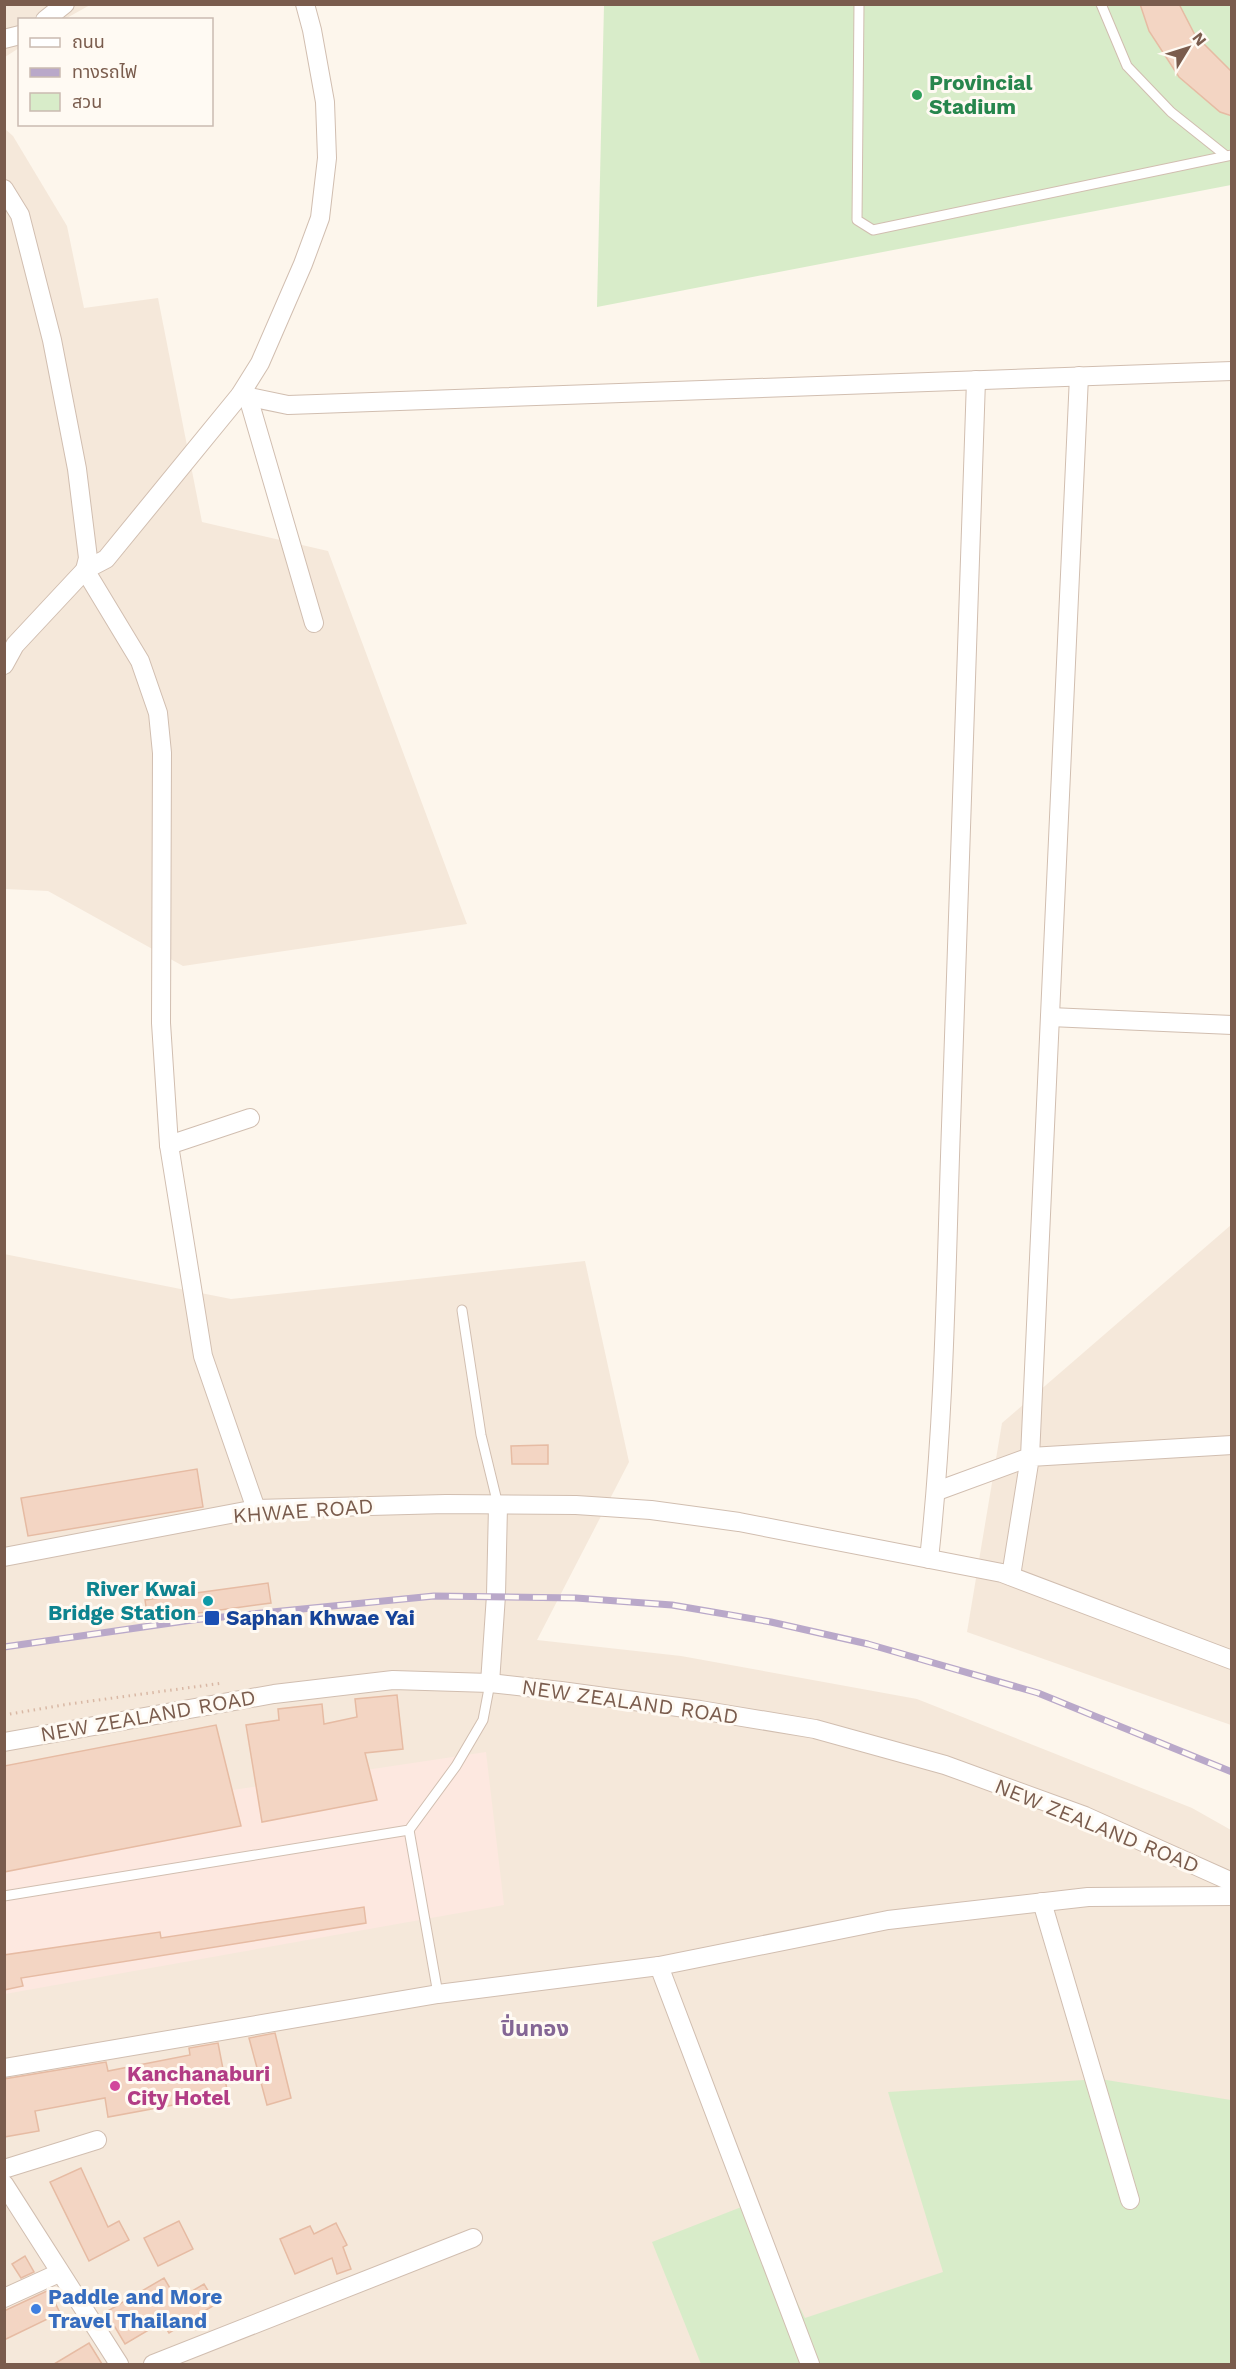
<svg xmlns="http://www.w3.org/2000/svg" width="1236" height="2369" viewBox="0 0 1236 2369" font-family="'Work Sans','Noto Sans Thai',sans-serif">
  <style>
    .residential { fill: #f5e8da }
    .commercial { fill: #fde8e0 }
    .green { fill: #d8ecc9 }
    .building { fill: #f3d5c3; stroke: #e6bba3; stroke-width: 1.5 }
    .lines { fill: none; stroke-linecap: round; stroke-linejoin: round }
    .service-casing { stroke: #d1beb0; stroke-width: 11 }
    .minor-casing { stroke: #d1beb0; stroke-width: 20 }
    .path { stroke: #d9b8a5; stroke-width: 3; stroke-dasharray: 1.5 4.5; stroke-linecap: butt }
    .service { stroke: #fff; stroke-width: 9 }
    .minor { stroke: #fff; stroke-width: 18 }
    .rail-casing { stroke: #b9a8c9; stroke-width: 7 }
    .rail { stroke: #fffaf3; stroke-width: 4.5; stroke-dasharray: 14; stroke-linecap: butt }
    .leisure-dot { fill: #2e9e5b; stroke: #fffaf3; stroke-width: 2 }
    .culture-dot { fill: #0f9aa8; stroke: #fffaf3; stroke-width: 2 }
    .transit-dot { fill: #1a4fb4; stroke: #fffaf3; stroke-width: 2 }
    .hotel-dot { fill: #d1479c; stroke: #fffaf3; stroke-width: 2 }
    .shop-dot { fill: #3f7fe0; stroke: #fffaf3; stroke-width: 2 }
    .labels { text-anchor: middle; stroke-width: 6; stroke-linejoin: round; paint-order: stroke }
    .leisure-label { font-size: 21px; font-weight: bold; fill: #27864d; stroke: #fffaf3; text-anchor: start }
    .street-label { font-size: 21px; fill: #7a5c4d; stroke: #fffaf3 }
    .culture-label { font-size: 21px; font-weight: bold; fill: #0d838f; stroke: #fffaf3; text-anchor: end }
    .transit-label { font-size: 21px; font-weight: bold; fill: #164399; stroke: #fffaf3; text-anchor: start }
    .hotel-label { font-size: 21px; font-weight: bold; fill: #b23c85; stroke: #fffaf3; text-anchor: start }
    .shop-label { font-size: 21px; font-weight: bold; fill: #366cbe; stroke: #fffaf3; text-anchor: start }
    .neighbourhood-label { font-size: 22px; font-weight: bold; fill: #846695; stroke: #fffaf3 }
  </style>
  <rect width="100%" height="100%" fill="#fdf6ec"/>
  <g class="residential">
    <polygon points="5,5 90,5 65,19 20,20 19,48 5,57"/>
    <polygon points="4,128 13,136 67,226 84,308 158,298 202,522 328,551 467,924 183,966 48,891 5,889"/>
    <polygon points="1231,1225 1231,1725 967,1632 1002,1423"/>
    <polygon points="4,1254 231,1299 585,1261 629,1462 537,1640 681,1656 917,1699 1192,1808 1231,1830 1231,2364 5,2364"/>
  </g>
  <polygon class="commercial" points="486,1752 504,1905 5,1994 5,1824"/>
  <g class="green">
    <polygon points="604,5 1231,5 1231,185 597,307"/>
    <polygon points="1100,2079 1231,2100 1231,2364 701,2364 652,2242 749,2204 805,2318 943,2272 888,2092"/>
  </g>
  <g class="building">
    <polygon points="1140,4 1179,4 1195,35 1232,72 1232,116 1220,112 1179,77 1149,31"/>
    <polygon points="548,1445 548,1464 512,1464 511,1446"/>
    <polygon points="197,1469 203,1507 28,1536 21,1498"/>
    <polygon points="268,1583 271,1603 148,1620 145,1600"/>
    <polygon points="397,1695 403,1749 365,1753 377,1800 262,1822 246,1725 279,1720 278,1709 322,1704 324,1724 357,1717 355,1699"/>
    <polygon points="216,1725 241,1826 4,1872 4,1766"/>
    <polygon points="364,1907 366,1923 21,1978 23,1986 4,1990 4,1955 160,1932 161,1938"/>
    <polygon points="275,2033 291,2098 267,2105 249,2038"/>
    <polygon points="218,2043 228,2095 108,2117 105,2098 35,2111 39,2131 4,2137 4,2079 106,2062 108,2071 190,2055 189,2048"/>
    <polygon points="81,2168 108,2227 119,2221 129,2240 89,2261 50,2182"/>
    <polygon points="179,2221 193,2249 158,2266 144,2238"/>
    <polygon points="336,2223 347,2245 343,2247 351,2269 337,2274 332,2258 295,2274 280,2239 310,2226 314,2234"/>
    <polygon points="25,2256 34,2272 21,2278 12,2264"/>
    <polygon points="164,2278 177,2300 204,2284 216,2304 169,2333 162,2322 125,2344 106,2312"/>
    <polygon points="49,2290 60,2313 4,2340 4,2311"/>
    <polygon points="89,2343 102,2364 54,2364"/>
  </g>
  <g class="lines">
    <g class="service-casing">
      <g id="service">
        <polyline points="859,4 857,220 873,230 1232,155"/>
        <polyline points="1101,4 1127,66 1171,112 1225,155"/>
        <polyline points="462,1310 481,1435 498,1505"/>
        <polyline points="409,1830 438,1994"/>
        <polyline points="4,1896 409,1830 456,1766 483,1720 490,1683"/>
      </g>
    </g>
    <g class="minor-casing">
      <g id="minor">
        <polyline points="45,20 65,4"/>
        <polyline points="4,39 20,35"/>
        <polyline points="4,189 20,215 52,340 77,469 88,558 85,570 140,661 158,713 162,753 161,1023 169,1145 203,1356 256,1509"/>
        <polyline points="240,395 288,405 317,404 1232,371"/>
        <polyline points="248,397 314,623"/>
        <polyline points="4,665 15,645 85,570 106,559 240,395 260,363 303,264 320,218 327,158 325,102 312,30 305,4"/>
        <polyline points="1050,1017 1232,1025"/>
        <polyline points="169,1145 250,1118"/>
        <polyline points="937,1491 1030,1457 1079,376"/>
        <polyline points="4,1557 256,1509 446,1504 576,1505 651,1510 739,1522 1002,1573 1232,1660"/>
        <path d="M929,1559C945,1415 946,1270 951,1126C961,878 968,629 976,380"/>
        <polyline points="1011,1576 1030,1457 1232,1445"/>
        <polyline points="490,1683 496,1595 498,1506"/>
        <polyline points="4,1742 274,1694 393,1680 490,1683 561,1691 700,1710 815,1729 945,1765 1085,1816 1232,1882"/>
        <polyline points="1042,1902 1130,2200"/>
        <polyline points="659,1966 810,2364"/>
        <polyline points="4,2068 438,1994 659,1966 888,1920 1088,1897 1232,1896"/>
        <polyline points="4,2169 97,2140"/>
        <polyline points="4,2184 119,2364"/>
        <polyline points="4,2298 59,2273"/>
        <polyline points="153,2364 473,2238"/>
      </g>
    </g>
    <polyline class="path" points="4,1715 69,1704 223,1683"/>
    <use href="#service" class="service"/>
    <use href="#minor" class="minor"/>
    <g class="rail-casing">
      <polyline id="rail" points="4,1647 192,1620 434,1596 576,1598 672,1605 771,1622 868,1644 1038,1693 1232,1772"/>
    </g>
    <use href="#rail" class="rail"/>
  </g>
  <circle class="leisure-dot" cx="917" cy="95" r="6"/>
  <circle class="culture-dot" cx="208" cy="1601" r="6"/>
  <rect class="transit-dot" x="204" y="1610" width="16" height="16" rx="3"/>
  <circle class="hotel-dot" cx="115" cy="2086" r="6"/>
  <circle class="shop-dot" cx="36" cy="2309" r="6"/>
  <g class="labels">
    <g class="leisure-label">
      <text x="929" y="90">Provincial<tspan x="929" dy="24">Stadium</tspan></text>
    </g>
    <g class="street-label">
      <text transform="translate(303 1511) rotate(-4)" y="7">KHWAE ROAD</text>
      <text transform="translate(630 1702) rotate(8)" y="7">NEW ZEALAND ROAD</text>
      <text transform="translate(148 1716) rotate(-10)" y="7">NEW ZEALAND ROAD</text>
      <text transform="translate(1097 1826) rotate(22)" y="7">NEW ZEALAND ROAD</text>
    </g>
    <g class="culture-label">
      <text x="196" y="1596">River Kwai<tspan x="196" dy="24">Bridge Station</tspan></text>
    </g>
    <g class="transit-label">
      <text x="226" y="1625">Saphan Khwae Yai</text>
    </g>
    <g class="hotel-label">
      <text x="127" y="2081">Kanchanaburi<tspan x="127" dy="24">City Hotel</tspan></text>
    </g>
    <g class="shop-label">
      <text x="48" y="2304">Paddle and More<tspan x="48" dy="24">Travel Thailand</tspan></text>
    </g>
    <g class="neighbourhood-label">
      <text x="535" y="2036">ปิ่นทอง</text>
    </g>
  </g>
  <rect width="1236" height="2369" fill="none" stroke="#7a5c4d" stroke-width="12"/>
  <rect x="18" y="18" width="195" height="108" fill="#fffaf3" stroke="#cabbb1" stroke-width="1.5"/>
  <rect x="30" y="38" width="30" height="9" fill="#ffffff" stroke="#cabbb1" stroke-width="1.5"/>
  <text x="72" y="48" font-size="18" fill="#7a5c4d">ถนน</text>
  <rect x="30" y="68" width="30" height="9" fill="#b9a8c9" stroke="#cabbb1" stroke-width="1.5"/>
  <text x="72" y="78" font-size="18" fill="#7a5c4d">ทางรถไฟ</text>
  <rect x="30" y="93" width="30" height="18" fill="#d8ecc9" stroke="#cabbb1" stroke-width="1.5"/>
  <text x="72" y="108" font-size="18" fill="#7a5c4d">สวน</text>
  <g transform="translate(1188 48) rotate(52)" stroke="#fffaf3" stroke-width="4.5" paint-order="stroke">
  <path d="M0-4.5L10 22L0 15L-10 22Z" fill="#7a5c4d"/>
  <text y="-9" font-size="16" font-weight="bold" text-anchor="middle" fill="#7a5c4d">N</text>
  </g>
</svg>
